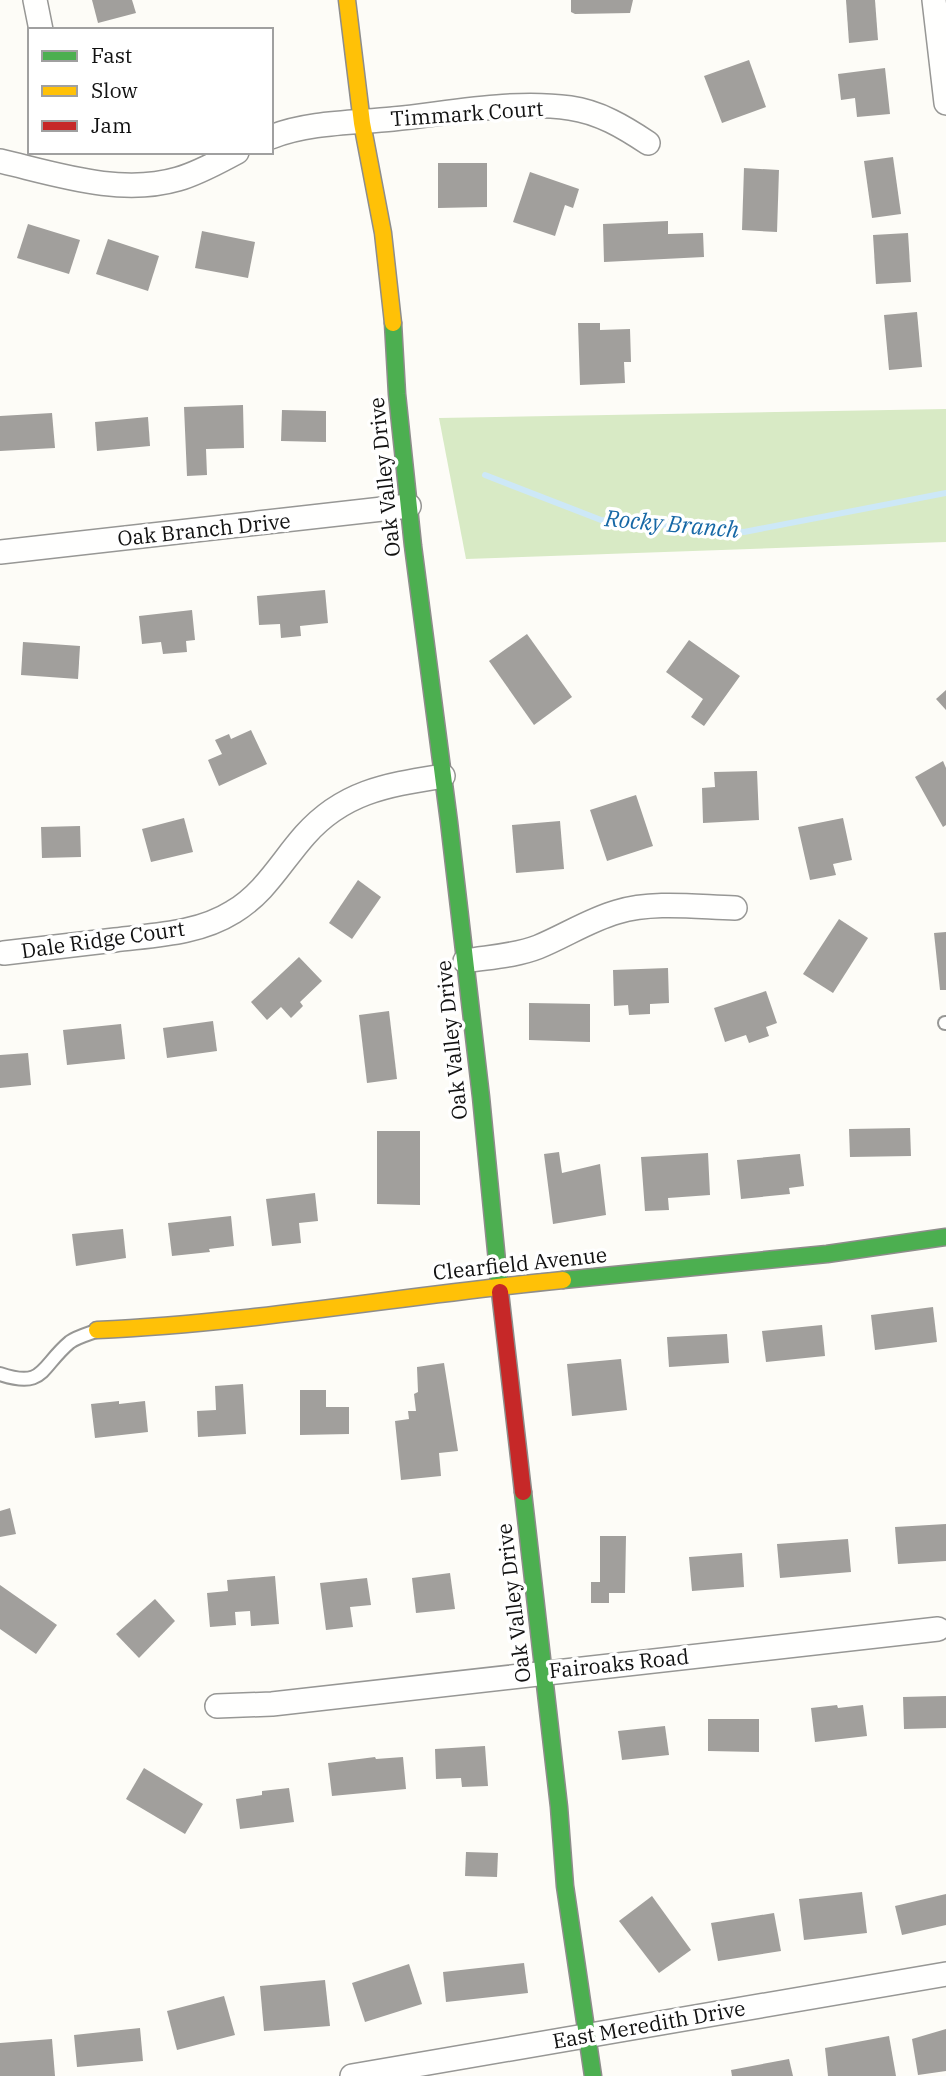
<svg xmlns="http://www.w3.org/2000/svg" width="946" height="2076" viewBox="0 0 946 2076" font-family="'IBM Plex Serif',serif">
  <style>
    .forest { fill: #d8eac5 }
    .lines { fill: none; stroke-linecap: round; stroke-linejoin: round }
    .stream { stroke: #cde8f7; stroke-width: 6 }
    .building { fill: #a19f9c }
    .lane-casing { stroke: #979795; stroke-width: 16 }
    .street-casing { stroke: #979795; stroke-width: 26 }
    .fast-casing { stroke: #8e8d8b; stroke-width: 19 }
    .slow-casing { stroke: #8e8d8b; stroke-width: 19 }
    .jam-casing { stroke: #8e8d8b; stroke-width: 19 }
    .lane { stroke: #fffffe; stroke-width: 12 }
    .street { stroke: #fffffe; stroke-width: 23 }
    .fast { stroke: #4caf50; stroke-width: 16 }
    .slow { stroke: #ffc107; stroke-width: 16 }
    .jam { stroke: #c62828; stroke-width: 16 }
    .labels { text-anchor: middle; stroke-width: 7; stroke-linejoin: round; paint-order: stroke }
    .street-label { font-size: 21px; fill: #111; stroke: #fff }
    .water-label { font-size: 23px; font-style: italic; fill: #1768a6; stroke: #fff }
  </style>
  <rect width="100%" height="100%" fill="#fdfcf7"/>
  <polygon class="forest" points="946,409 946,542 466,559 439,418"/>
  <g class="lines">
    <polyline class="stream" points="485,475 601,520 744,532 946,493"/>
  </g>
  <g class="building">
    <polygon points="92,0 132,0 136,13 98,23"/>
    <polygon points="571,0 633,0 630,13 575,14 571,12"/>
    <polygon points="846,0 875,0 878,40 849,43"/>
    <polygon points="749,60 766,107 722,123 704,76"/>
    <polygon points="885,68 890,114 857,117 855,98 841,100 838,74"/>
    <polygon points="893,157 901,214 872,218 864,161"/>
    <polygon points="438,163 487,163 487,207 438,208"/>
    <polygon points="744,168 779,170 777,232 742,230"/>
    <polygon points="530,172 579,189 573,208 565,205 555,236 513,222"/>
    <polygon points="668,221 668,234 703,233 704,257 604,262 603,224"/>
    <polygon points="28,224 80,240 69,274 17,258"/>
    <polygon points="202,231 255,242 248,278 195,268"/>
    <polygon points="908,233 911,282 876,284 873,235"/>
    <polygon points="108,239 159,256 148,291 96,274"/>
    <polygon points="917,312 922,367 889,370 884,315"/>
    <polygon points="578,323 600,323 600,330 630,329 631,362 624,362 625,383 580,385"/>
    <polygon points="243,405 244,448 206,449 207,475 187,476 184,407"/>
    <polygon points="282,410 326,411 326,442 281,441"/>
    <polygon points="52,413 55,448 0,451 0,416"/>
    <polygon points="148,417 150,446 97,451 95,422"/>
    <polygon points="325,590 328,623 300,626 301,636 281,638 280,624 259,625 257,596"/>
    <polygon points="192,610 195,640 186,641 187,652 163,654 161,642 142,644 139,616"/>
    <polygon points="527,634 572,697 534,725 489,661"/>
    <polygon points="689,640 740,676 704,726 691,717 703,699 666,672"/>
    <polygon points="23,642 80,646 78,679 21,675"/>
    <polygon points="946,690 946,710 936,699"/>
    <polygon points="251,730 267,764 219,786 208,760 222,754 215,740 229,734 231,739"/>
    <polygon points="943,761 946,768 946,825 943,827 915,777"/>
    <polygon points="757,771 759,820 703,823 702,788 715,787 714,772"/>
    <polygon points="636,795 653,846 607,861 590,810"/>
    <polygon points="184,818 193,852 151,862 142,829"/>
    <polygon points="843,818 852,860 833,864 836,875 810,880 798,827"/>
    <polygon points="560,821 564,869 516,873 512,825"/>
    <polygon points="80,826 81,857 42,858 41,827"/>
    <polygon points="358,880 381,897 352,939 329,923"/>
    <polygon points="839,919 868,938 833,993 803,974"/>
    <polygon points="946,932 946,990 940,990 934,933"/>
    <polygon points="299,957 322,981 300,1002 303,1006 291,1018 281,1007 267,1020 251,1002"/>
    <polygon points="668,968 669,1003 650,1004 650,1014 629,1015 628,1005 614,1006 613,970"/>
    <polygon points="766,991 777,1023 766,1027 769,1036 749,1043 746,1035 725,1042 714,1008"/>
    <polygon points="529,1003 590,1004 590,1042 529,1040"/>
    <polygon points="389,1011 397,1079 367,1083 359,1015"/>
    <polygon points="213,1021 217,1051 167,1058 163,1028"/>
    <polygon points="121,1024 125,1059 67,1065 63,1030"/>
    <polygon points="28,1053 31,1085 0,1088 0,1055"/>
    <polygon points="910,1128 911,1156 850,1157 849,1129"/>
    <polygon points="377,1131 420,1131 420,1205 377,1204"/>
    <polygon points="559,1152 562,1173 600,1164 606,1215 553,1224 544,1154"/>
    <polygon points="708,1153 710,1195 668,1198 669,1210 645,1211 641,1157"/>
    <polygon points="800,1154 804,1186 789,1188 790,1194 741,1199 737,1160"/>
    <polygon points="315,1193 318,1221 299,1223 301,1243 272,1246 266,1199"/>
    <polygon points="231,1216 234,1246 209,1249 210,1252 172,1256 168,1223"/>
    <polygon points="123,1229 126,1258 76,1266 72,1234"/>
    <polygon points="933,1307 937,1342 875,1350 871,1315"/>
    <polygon points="822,1325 825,1356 766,1362 762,1331"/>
    <polygon points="727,1334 729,1363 669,1367 667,1337"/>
    <polygon points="621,1359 627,1410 572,1416 567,1364"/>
    <polygon points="444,1363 458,1451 439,1453 441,1476 401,1480 395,1421 409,1419 408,1411 416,1411 414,1394 418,1392 417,1367"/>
    <polygon points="243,1384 246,1434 198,1437 197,1411 216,1410 215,1386"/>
    <polygon points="300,1390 326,1390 326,1407 349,1407 349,1434 300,1435"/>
    <polygon points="119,1401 119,1404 145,1401 148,1432 95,1438 91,1404"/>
    <polygon points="10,1508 16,1534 0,1537 0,1511"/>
    <polygon points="946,1524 946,1561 898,1564 895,1527"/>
    <polygon points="600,1536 626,1536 625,1593 609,1593 609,1603 591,1603 591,1582 600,1582"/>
    <polygon points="848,1539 851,1572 780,1578 777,1544"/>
    <polygon points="742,1553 744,1587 692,1591 689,1557"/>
    <polygon points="450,1573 455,1609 416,1613 412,1578"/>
    <polygon points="275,1576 279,1624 251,1626 250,1611 235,1612 236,1625 210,1627 207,1593 228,1591 227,1580"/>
    <polygon points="367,1578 371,1605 350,1607 353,1627 326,1630 320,1583"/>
    <polygon points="0,1585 57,1625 36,1654 0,1629"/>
    <polygon points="155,1599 175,1621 139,1658 116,1634"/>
    <polygon points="946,1696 946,1728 904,1729 903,1697"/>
    <polygon points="837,1705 838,1708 863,1705 867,1736 815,1742 811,1708"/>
    <polygon points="708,1719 759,1719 759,1752 708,1751"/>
    <polygon points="665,1726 669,1755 622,1760 618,1731"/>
    <polygon points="485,1746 488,1786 462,1787 461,1778 436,1779 435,1749"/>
    <polygon points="375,1757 376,1759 403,1757 406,1789 332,1796 328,1763"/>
    <polygon points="144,1768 203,1804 185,1834 126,1799"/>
    <polygon points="289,1788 294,1822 240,1829 236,1799 262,1795 262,1791"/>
    <polygon points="466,1852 498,1853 497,1877 465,1876"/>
    <polygon points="862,1892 867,1933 804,1940 799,1899"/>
    <polygon points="946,1894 946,1925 902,1935 895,1906"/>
    <polygon points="652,1896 691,1950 659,1973 619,1921"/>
    <polygon points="774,1913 781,1951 718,1961 711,1923"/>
    <polygon points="524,1963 528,1993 446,2002 443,1972"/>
    <polygon points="409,1964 422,2004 365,2022 352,1983"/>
    <polygon points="325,1980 330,2026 264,2031 260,1986"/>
    <polygon points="224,1996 235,2035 177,2050 167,2011"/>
    <polygon points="140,2028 143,2061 77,2067 74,2035"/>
    <polygon points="946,2029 946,2071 918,2075 912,2039"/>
    <polygon points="889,2036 896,2076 828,2076 825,2048"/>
    <polygon points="52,2039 55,2076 0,2076 0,2043"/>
    <polygon points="789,2059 793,2076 732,2076 731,2070"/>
  </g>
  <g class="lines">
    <g class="lane-casing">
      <g id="lane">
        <polyline points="945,1023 946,1023"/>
        <path d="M0,1374C45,1389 40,1367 70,1342C77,1337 88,1334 96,1331"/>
      </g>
    </g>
    <g class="street-casing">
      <g id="street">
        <polyline points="35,0 41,30"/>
        <polyline points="934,0 946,103"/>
        <path d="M271,137C309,122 353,123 393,119C451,113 512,100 570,108C599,112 624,127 648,143"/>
        <path d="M0,161C56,174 120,196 178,179C199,173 218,162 237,152"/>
        <polyline points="0,552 409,506"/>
        <path d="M4,953C41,949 78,944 115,940C154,935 198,934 233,912C265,893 281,862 305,835C344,791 388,785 443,776"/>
        <path d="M465,961C489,957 515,956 538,947C565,936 589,920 617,912C654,901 696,907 735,908"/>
        <polyline points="217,1706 272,1704 938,1629"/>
        <polyline points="352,2076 946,1974"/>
      </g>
    </g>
    <g class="fast-casing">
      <g id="fast">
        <polyline points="393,323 397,394 413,546 449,822 481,1097 500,1292"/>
        <polyline points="563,1280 827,1254 946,1237"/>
        <polyline points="523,1492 559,1807 565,1886 593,2076"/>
      </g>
    </g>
    <g class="slow-casing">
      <g id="slow">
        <polyline points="347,0 362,123 383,233 393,323"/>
        <path d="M97,1330C253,1323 408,1295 563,1280"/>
      </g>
    </g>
    <g class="jam-casing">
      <polyline id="jam" points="500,1292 523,1492"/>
    </g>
    <use href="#lane" class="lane"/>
    <use href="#street" class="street"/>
    <use href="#fast" class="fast"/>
    <use href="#slow" class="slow"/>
    <use href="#jam" class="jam"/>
  </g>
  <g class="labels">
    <g class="street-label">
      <text transform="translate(467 114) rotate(-4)" y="7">Timmark Court</text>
      <text transform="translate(385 477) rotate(-96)" y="7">Oak Valley Drive</text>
      <text transform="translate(204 530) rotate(-6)" y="7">Oak Branch Drive</text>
      <text transform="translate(103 940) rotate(-8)" y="7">Dale Ridge Court</text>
      <text transform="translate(452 1040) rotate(-96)" y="7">Oak Valley Drive</text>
      <text transform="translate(520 1264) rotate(-6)" y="7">Clearfield Avenue</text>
      <text transform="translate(514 1603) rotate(-97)" y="7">Oak Valley Drive</text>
      <text transform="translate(619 1664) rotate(-6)" y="7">Fairoaks Road</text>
      <text transform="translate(649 2025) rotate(-10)" y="7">East Meredith Drive</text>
    </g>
    <g class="water-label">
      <text transform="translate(672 524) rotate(5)" y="8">Rocky Branch</text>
    </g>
  </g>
  <rect x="28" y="28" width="245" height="126" fill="#ffffff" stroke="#a0a0a0" stroke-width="2"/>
  <rect x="42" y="51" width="35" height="10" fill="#4caf50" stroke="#a0a0a0" stroke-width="2"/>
  <text x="91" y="63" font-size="21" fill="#111111">Fast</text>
  <rect x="42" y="86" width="35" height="10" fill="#ffc107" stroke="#a0a0a0" stroke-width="2"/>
  <text x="91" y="98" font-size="21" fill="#111111">Slow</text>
  <rect x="42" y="121" width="35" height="10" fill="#c62828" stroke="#a0a0a0" stroke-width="2"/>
  <text x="91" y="133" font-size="21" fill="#111111">Jam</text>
</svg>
